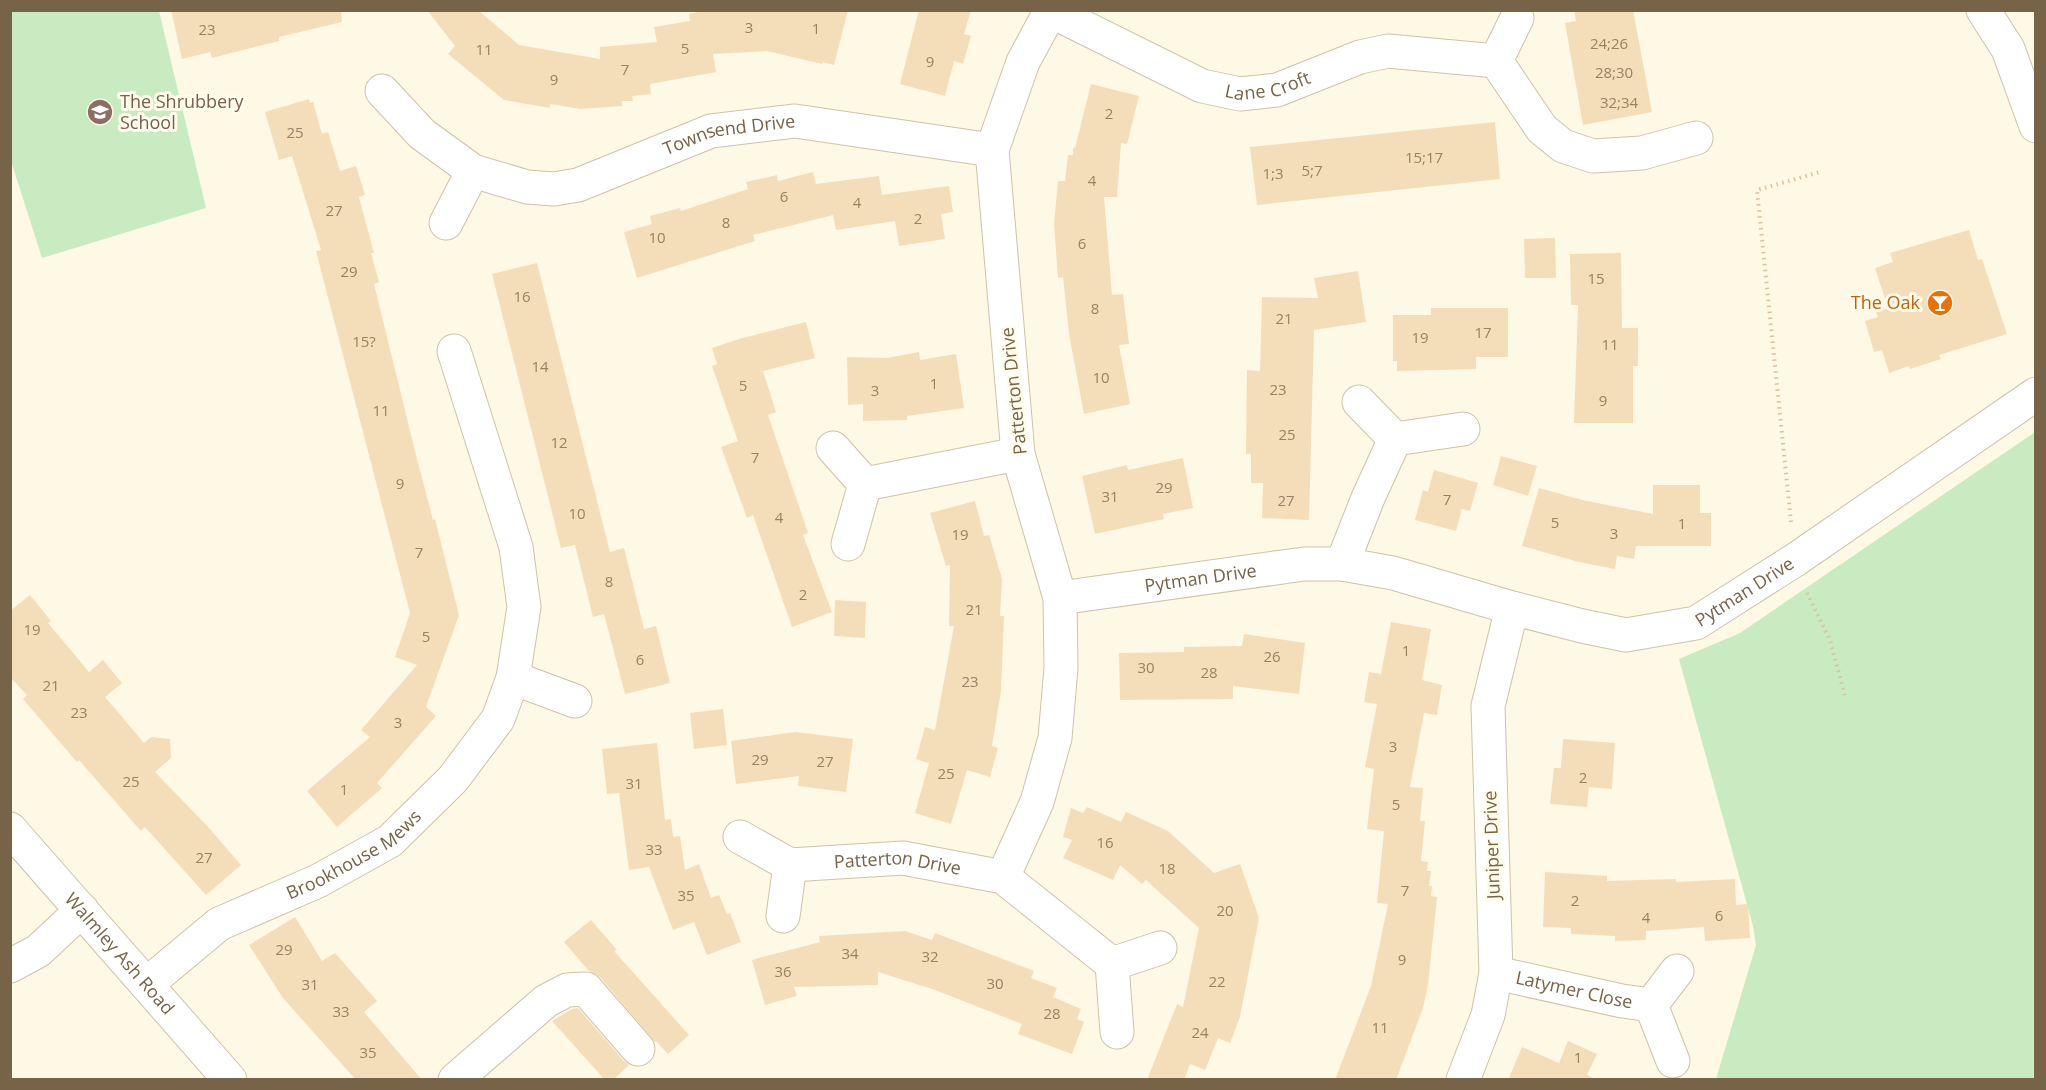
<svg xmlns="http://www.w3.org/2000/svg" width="2046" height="1090" viewBox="0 0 2046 1090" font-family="'Open Sans',sans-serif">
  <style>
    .green { fill: #c9ebc2 }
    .building { fill: #f4deba }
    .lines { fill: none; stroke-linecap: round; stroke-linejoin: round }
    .minor-casing { stroke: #cfc2aa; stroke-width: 35 }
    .path { stroke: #d9c29d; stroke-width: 4; stroke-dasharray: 1.5 4.5; stroke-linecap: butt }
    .minor { stroke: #fff; stroke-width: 33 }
    .labels { text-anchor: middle; stroke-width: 6; stroke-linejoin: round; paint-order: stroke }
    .number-label { font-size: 15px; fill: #968264 }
    .street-label { font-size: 18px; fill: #776348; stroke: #fffceb }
    .education-label { font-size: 18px; fill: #785e54; stroke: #fffceb; text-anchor: start }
    .food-label { font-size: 18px; fill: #c56008; stroke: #fffceb; text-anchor: end }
  </style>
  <rect width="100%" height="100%" fill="#fdf9e4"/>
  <g class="green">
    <polygon points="10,11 159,11 206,208 42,258 11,161"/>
    <polygon points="2035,432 2035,1079 1716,1079 1756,945 1753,926 1679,659 1740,633"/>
  </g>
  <g class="building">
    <polygon points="171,10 341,10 342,22 279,37 279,41 212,58 210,52 182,59"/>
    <polygon points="427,10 478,10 519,45 600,59 600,47 657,42 654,27 690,21 689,14 707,10 848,10 834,65 823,62 822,64 767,51 713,54 716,72 650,84 651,94 632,96 633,101 622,101 622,106 581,109 550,104 550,108 504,100 448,54 455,46"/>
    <polygon points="919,10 971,10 964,34 971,36 963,64 954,61 945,96 900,84"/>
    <polygon points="1574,10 1633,10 1652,112 1583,125 1565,23 1576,21"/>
    <polygon points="1091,84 1139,96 1127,144 1121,143 1117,197 1104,197 1112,295 1123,294 1129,344 1119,345 1130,404 1084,414 1069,334 1063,277 1058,278 1054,224 1058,181 1065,181 1068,155 1073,155 1073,148 1075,148"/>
    <polygon points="309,99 310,103 313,102 322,134 328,132 340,171 356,166 365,195 359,197 374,253 371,253 379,282 374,284 415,451 433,520 435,519 459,615 426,707 436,716 377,783 382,788 337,827 307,791 370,737 361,730 417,665 395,657 410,613 316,251 321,250 292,156 279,160 265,112"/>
    <polygon points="1495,122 1500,179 1257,205 1250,147"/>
    <polygon points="813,172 816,184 879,176 882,195 949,186 953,212 941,214 945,239 899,246 895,221 836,230 833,215 753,235 755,241 637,278 624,232 652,224 650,216 680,208 681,211 748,189 746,182 777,175 778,181"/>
    <polygon points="1969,230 1978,260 1982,259 2007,334 1939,355 1941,359 1910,369 1909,366 1889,373 1882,350 1874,352 1865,321 1878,317 1876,312 1888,308 1875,268 1893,262 1890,253"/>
    <polygon points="1555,238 1556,278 1525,278 1524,239"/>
    <polygon points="1621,253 1622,328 1638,328 1638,366 1633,366 1633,423 1574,423 1578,305 1571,305 1570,254"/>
    <polygon points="537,263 610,552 624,548 644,629 656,626 670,683 625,694 604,614 593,617 575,545 561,548 492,274"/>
    <polygon points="1358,271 1366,322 1314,330 1309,520 1262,518 1263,483 1251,483 1251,454 1246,454 1247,370 1260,371 1262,297 1318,298 1314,278"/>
    <polygon points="1431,308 1508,308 1508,357 1476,357 1476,369 1397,371 1397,361 1393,361 1393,315 1431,315"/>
    <polygon points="806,322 815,358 763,371 776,412 768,415 808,533 803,535 832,612 792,627 753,515 747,518 721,447 738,441 712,366 717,364 712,348 739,339"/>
    <polygon points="919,352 920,360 956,354 964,408 907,416 907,420 863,421 863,404 848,405 847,357 887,358"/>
    <polygon points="1501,456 1537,466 1528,496 1493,485"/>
    <polygon points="1183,458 1193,508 1163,514 1164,519 1095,534 1082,476 1127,465 1128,470"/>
    <polygon points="1434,470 1478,483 1470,511 1462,509 1456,531 1415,520 1423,490 1428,492"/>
    <polygon points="1653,485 1700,485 1700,513 1711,513 1711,546 1636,546 1634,559 1617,556 1615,569 1579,562 1522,546 1539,488 1582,500 1653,514"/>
    <polygon points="975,501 984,536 989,535 1002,579 1000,616 1004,616 1001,691 992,746 998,748 990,777 967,770 951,824 915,813 929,763 916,759 925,727 935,730 954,626 949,626 950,565 946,566 930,513"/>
    <polygon points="30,595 51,621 48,623 89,672 103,660 122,683 105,697 144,743 151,737 170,739 171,758 155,772 209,828 241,865 206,895 145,827 141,831 79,760 77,762 23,699 27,695 10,677 10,611"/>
    <polygon points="835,600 866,602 865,638 834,636"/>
    <polygon points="1391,622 1431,629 1422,680 1442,685 1437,715 1424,713 1410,787 1423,788 1420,821 1425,821 1421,861 1428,862 1427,871 1431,871 1429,886 1432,886 1431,896 1437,897 1428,985 1423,1008 1396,1080 1335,1080 1371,986 1388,904 1377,903 1384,831 1367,829 1374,769 1365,767 1377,704 1364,702 1369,672 1381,674"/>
    <polygon points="1244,634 1305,643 1299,694 1233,686 1233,699 1120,700 1119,653 1184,652 1184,647 1242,646"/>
    <polygon points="723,709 727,745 694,749 690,713"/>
    <polygon points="795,732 853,739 846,792 798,786 799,776 736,784 731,741"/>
    <polygon points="1563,739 1615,743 1612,789 1589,787 1587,807 1550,804 1554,768 1561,768"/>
    <polygon points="657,743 665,820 671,819 673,837 680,836 685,870 699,864 711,898 719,895 727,914 730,913 741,942 707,955 694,922 673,930 649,867 629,870 619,793 607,794 602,749"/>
    <polygon points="1087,807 1121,822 1126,812 1168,831 1214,873 1240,864 1259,918 1240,1017 1230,1043 1218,1038 1205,1070 1190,1064 1184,1080 1147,1080 1177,1004 1183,1007 1199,928 1146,880 1142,884 1120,865 1113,880 1063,858 1072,840 1063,837 1071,808 1083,813"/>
    <polygon points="1545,872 1607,876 1607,881 1676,879 1676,882 1735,879 1736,905 1748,904 1750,938 1705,941 1704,927 1646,931 1646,940 1615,941 1615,936 1571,934 1571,928 1543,927"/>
    <polygon points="295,917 322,961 335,953 377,1001 364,1012 422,1080 356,1080 283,998 249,945"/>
    <polygon points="591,920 617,950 614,951 689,1035 668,1054 656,1041 655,1042 600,977 589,971 564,942"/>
    <polygon points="905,931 932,940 935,933 1034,971 1031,978 1057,988 1053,997 1081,1009 1077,1019 1084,1022 1072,1054 1018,1034 1022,1024 935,990 878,972 878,985 794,987 797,996 765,1005 752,960 820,942 819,936"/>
    <polygon points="578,1008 624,1061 629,1065 613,1080 605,1080 552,1021 572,1009"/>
    <polygon points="1568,1041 1597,1054 1587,1075 1597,1080 1508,1080 1522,1047 1559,1063"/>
  </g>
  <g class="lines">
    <g class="minor-casing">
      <g id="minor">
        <polyline points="1983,10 2008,49 2036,126"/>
        <path id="s1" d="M1051,11L1202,86L1240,94L1277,90L1360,57L1388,51L1496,61"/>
        <polyline points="1517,18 1496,61 1542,129 1563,146 1593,156 1642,153 1696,138"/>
        <path id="s2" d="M382,91L422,134L473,171L527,187L554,189L578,185L711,131L795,121L992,150"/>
        <polyline points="446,223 473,171"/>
        <polyline points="1359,402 1395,439 1463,429"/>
        <polyline points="833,448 865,484 848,544"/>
        <polyline points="865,484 1018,454"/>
        <polyline points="1342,564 1368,498 1395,439"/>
        <path id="s3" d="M1060,598L1304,564H1342L1393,573L1512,608L1582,626L1626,635L1696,623L1795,560L2036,394"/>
        <polyline points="513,678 575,701"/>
        <path id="s4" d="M10,829L230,1080"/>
        <polyline points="740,837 790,865 783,916"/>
        <path id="s5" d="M790,865L903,858L1003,877L1112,964"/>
        <polyline points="1003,877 1037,802 1055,738 1061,668 1060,598 1018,454 992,150 1023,62 1051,10"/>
        <polyline points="10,966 38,951 82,910"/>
        <path id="s6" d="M1496,973L1622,1001L1651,1005"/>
        <path id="s7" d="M147,984L219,924L318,881L390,841L453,779L498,719L513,678L524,607L516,547L454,351"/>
        <polyline points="1117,1032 1112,964 1160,948"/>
        <polyline points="1673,1061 1651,1005 1677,971"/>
        <polyline points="455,1080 546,1001 567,990 586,989 638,1049"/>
        <polyline points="1463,1080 1488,1015 1496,973 1488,706 1512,608"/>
      </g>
    </g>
    <g class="path">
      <polyline points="1791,522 1757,190 1820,172"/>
      <polyline points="1807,593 1830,640 1845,696"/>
    </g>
    <use href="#minor" class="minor"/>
  </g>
  <defs>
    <g id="school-disc" transform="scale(1.35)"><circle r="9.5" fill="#8d6e63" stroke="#fffceb"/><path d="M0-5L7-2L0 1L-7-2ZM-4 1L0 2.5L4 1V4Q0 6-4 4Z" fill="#fff"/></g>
    <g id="bar-disc" transform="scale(1.35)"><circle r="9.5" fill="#e8710a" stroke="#fffceb"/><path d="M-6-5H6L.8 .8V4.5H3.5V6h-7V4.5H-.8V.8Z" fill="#fff"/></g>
  </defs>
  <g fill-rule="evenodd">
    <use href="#school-disc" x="100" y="112"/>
    <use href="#bar-disc" x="1940" y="303"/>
  </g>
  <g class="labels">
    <g class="number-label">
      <text x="749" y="33">3</text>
      <text x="816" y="34">1</text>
      <text x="207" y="35">23</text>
      <text x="1609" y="49">24;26</text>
      <text x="685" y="54">5</text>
      <text x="484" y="55">11</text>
      <text x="930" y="67">9</text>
      <text x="625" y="75">7</text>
      <text x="1614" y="78">28;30</text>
      <text x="554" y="85">9</text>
      <text x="1619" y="108">32;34</text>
      <text x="1109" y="119">2</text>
      <text x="295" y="138">25</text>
      <text x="1424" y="163">15;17</text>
      <text x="1312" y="176">5;7</text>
      <text x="1273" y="179">1;3</text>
      <text x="1092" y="186">4</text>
      <text x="784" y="202">6</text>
      <text x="857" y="208">4</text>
      <text x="334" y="216">27</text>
      <text x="918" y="224">2</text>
      <text x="726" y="228">8</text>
      <text x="657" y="243">10</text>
      <text x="1082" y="249">6</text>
      <text x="349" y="277">29</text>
      <text x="1596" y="284">15</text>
      <text x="522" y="302">16</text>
      <text x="1095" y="314">8</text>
      <text x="1284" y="324">21</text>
      <text x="1483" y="338">17</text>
      <text x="1420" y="343">19</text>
      <text x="364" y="347">15?</text>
      <text x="1610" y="350">11</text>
      <text x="540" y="372">14</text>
      <text x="1101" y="383">10</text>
      <text x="934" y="389">1</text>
      <text x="743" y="391">5</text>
      <text x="1278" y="395">23</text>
      <text x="875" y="396">3</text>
      <text x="1603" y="406">9</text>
      <text x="381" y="416">11</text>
      <text x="1287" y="440">25</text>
      <text x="559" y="448">12</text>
      <text x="755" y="463">7</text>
      <text x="400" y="489">9</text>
      <text x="1164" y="493">29</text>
      <text x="1110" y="502">31</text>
      <text x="1447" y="505">7</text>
      <text x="1286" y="506">27</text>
      <text x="577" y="519">10</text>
      <text x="779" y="523">4</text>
      <text x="1555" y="528">5</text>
      <text x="1682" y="529">1</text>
      <text x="1614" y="539">3</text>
      <text x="960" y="540">19</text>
      <text x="419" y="558">7</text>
      <text x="609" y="587">8</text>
      <text x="803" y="600">2</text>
      <text x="974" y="615">21</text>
      <text x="32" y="635">19</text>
      <text x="426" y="642">5</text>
      <text x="1406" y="656">1</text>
      <text x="1272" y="662">26</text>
      <text x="640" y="665">6</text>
      <text x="1146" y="673">30</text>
      <text x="1209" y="678">28</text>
      <text x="970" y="687">23</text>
      <text x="51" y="691">21</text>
      <text x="79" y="718">23</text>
      <text x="398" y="728">3</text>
      <text x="1393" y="752">3</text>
      <text x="760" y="765">29</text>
      <text x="825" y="767">27</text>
      <text x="946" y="779">25</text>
      <text x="1583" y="783">2</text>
      <text x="131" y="787">25</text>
      <text x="634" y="789">31</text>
      <text x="344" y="795">1</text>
      <text x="1396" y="810">5</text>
      <text x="1105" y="848">16</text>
      <text x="654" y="855">33</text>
      <text x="204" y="863">27</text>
      <text x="1167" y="874">18</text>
      <text x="1405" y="896">7</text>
      <text x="686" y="901">35</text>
      <text x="1575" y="906">2</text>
      <text x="1225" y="916">20</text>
      <text x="1719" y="921">6</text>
      <text x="1646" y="923">4</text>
      <text x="284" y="955">29</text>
      <text x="850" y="959">34</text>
      <text x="930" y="962">32</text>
      <text x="1402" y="965">9</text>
      <text x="783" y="977">36</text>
      <text x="1217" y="987">22</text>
      <text x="995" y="989">30</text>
      <text x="310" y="990">31</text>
      <text x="341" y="1017">33</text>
      <text x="1052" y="1019">28</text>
      <text x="1380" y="1033">11</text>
      <text x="1200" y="1038">24</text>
      <text x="368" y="1058">35</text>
      <text x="1578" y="1063">1</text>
    </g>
    <g class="street-label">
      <text dy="6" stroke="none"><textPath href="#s1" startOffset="236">Lane Croft</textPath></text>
      <text dy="6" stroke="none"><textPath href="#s2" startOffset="390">Townsend Drive</textPath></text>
      <text transform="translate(1014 391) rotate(-96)" y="6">Patterton Drive</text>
      <text dy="6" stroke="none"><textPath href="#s3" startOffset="142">Pytman Drive</textPath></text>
      <text dy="6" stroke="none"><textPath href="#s3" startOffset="706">Pytman Drive</textPath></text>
      <text transform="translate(1492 845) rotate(-92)" y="6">Juniper Drive</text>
      <text dy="6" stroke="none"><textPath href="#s7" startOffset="246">Brookhouse Mews</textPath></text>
      <text dy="6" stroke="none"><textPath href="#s5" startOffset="108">Patterton Drive</textPath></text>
      <text dy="6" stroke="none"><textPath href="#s4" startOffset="166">Walmley Ash Road</textPath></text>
      <text dy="6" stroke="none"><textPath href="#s6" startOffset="80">Latymer Close</textPath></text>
    </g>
    <g class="education-label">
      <text x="120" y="108">The Shrubbery<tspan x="120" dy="21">School</tspan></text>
    </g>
    <g class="food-label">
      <text x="1920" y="309">The Oak</text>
    </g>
  </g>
  <rect width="2046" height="1090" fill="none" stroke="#776348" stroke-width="24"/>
</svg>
